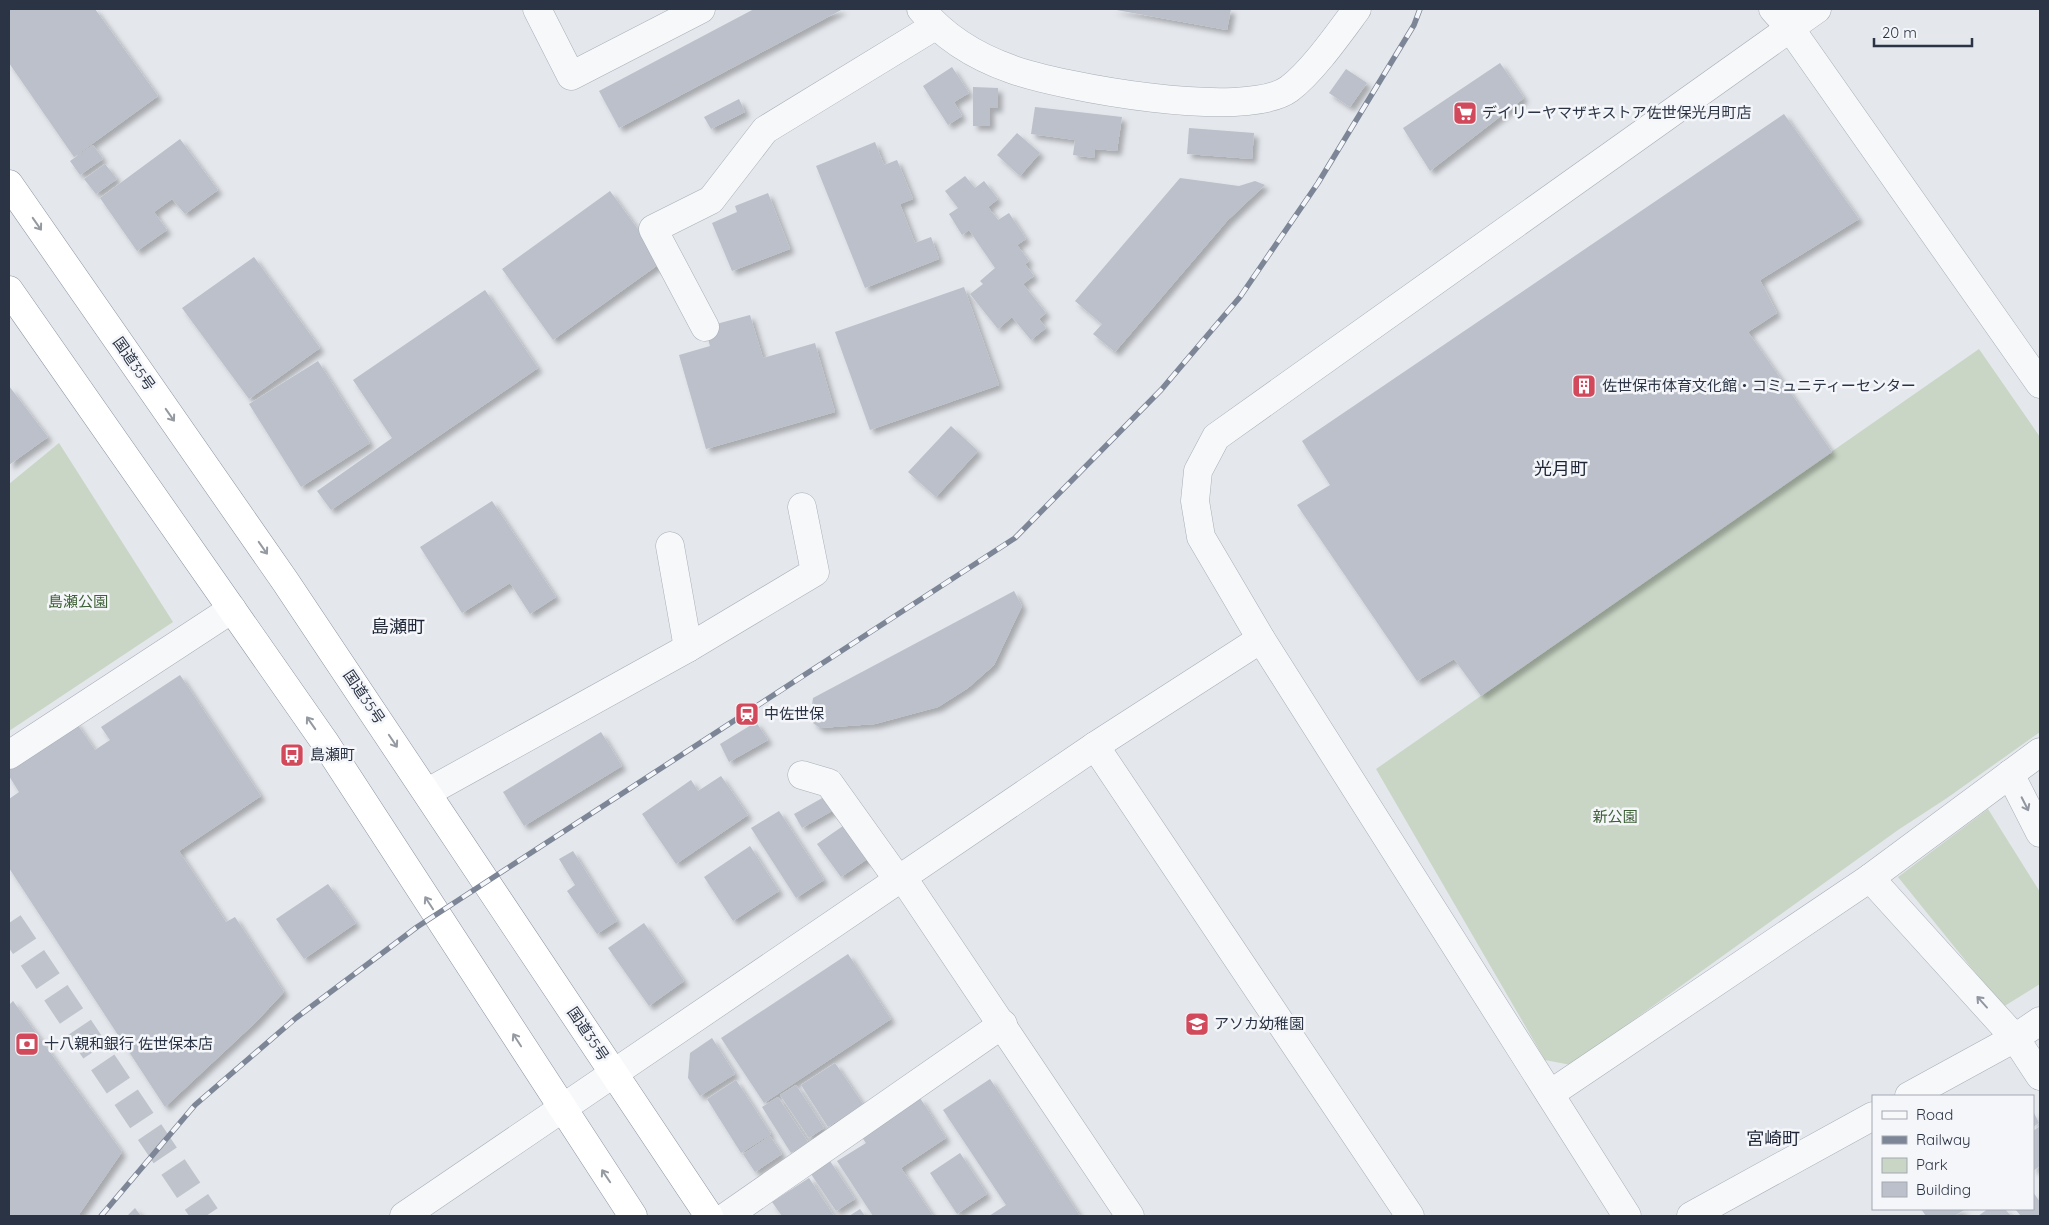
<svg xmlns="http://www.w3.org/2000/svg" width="2049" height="1225" viewBox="0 0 2049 1225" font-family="Quicksand,'Noto Sans JP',sans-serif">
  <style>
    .green { fill: #c9d6c5 }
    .building { fill: #bbc0ca; filter: url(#shadow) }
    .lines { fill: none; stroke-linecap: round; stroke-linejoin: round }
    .minor-tunnel { stroke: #bfc3cb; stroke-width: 28; stroke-dasharray: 28 14; stroke-linecap: butt }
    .minor-casing { stroke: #a9aeb7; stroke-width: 29 }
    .highway-casing { stroke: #8b94a3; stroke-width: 29 }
    .minor { stroke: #f7f8fa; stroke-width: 28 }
    .highway { stroke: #fff; stroke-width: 28 }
    .rail-casing { stroke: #7d8696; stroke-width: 5.5 }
    .rail { stroke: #f4f6f9; stroke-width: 4; stroke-dasharray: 11; stroke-linecap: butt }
    .oneway { stroke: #959aa2 }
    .oneway2 { stroke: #9196a0 }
    .labels { text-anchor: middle; stroke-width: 5; stroke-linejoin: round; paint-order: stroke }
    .poi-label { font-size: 15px; fill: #2b3445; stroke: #f4f6f9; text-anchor: start }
    .street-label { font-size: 15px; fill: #2b3445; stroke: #f4f6f9 }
    .park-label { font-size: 15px; fill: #3f6138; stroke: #f4f6f9 }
    .quarter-label { font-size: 18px; fill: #1d2536; stroke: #f4f6f9 }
  </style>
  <defs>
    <filter id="shadow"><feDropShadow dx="4.5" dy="4.5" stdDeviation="2.5" flood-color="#0004"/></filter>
  </defs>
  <rect width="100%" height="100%" fill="#e4e7ec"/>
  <g class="green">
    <polygon points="1979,349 2040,437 2040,732 1947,798 1898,830 1571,1065 1545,1060 1376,769"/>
    <polygon points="59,443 173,622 9,731 9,484"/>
    <polygon points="1988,809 2040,892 2040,984 2003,1007 1898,877"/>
  </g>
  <g class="building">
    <polygon points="9,9 95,9 158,96 74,157 9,63"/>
    <polygon points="754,9 843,9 619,128 599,91"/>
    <polygon points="1111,9 1231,9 1227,30"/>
    <polygon points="1500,63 1524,98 1430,171 1403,128"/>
    <polygon points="952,67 969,93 954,102 962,116 948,125 923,86"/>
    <polygon points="1346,69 1367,83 1350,107 1329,93"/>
    <polygon points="973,87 998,88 998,108 990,108 990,126 973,126"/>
    <polygon points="739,99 745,112 711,129 704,117"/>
    <polygon points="1035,107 1122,117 1117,151 1095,149 1094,158 1073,155 1075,140 1031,134"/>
    <polygon points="1784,114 1859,219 1760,280 1777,313 1748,332 1832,452 1481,696 1454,659 1417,681 1297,505 1330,485 1302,441"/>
    <polygon points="1189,128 1254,133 1252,159 1187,154"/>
    <polygon points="1017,133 1040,153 1020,176 997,155"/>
    <polygon points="180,139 218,190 185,214 172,199 154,212 167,230 137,251 100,198"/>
    <polygon points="875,142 884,165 897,160 913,199 900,204 915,243 931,237 939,259 865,288 816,166"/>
    <polygon points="93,145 103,159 80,175 70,161"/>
    <polygon points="105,164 117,179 96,194 84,179"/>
    <polygon points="965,176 975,188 984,181 998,199 988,207 998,220 1009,213 1026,239 1017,245 1029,261 1025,264 1034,276 1023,284 1046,313 1039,319 1046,328 1031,340 1012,317 998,329 970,294 983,284 980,281 995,268 969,230 962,235 949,214 958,208 945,191"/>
    <polygon points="1180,178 1239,186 1255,181 1265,185 1227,221 1115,352 1093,334 1102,324 1075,301"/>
    <polygon points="610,191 662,262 553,340 502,269"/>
    <polygon points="768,193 790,249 732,271 712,223 737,212 735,206"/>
    <polygon points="254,257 320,348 249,399 182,308"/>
    <polygon points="964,287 999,385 870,430 835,332"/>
    <polygon points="485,290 538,368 331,510 317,491 392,438 353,380"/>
    <polygon points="750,315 763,358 815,343 835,412 706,449 679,355 710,346 705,327"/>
    <polygon points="318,361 370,443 301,487 249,404"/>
    <polygon points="9,386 48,437 9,465"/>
    <polygon points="951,426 978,451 936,497 908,472"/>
    <polygon points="492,501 556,597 530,614 510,583 462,613 420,547"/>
    <polygon points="1014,591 1022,606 994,665 968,688 938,707 875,724 820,728 813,723 811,712 813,698"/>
    <polygon points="180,675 261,796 179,851 226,922 235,917 284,992 256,1022 165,1107 9,868 9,799 19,792 9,776 9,765 75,721 95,750 110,740 101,727"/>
    <polygon points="756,722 768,740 729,762 720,744"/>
    <polygon points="601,732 622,766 524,826 503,792"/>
    <polygon points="721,776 748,815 676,864 642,814 691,780 698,791"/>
    <polygon points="831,793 839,807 802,828 794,814"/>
    <polygon points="779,811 824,880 796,898 751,828"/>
    <polygon points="853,819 876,853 841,877 817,844"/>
    <polygon points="750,846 779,891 733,921 704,877"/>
    <polygon points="573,851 617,921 597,934 567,891 575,885 559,859"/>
    <polygon points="328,884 356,923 304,959 276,919"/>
    <polygon points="644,923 684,981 649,1006 608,948"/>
    <polygon points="848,954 891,1019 764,1103 721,1038"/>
    <polygon points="13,1001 122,1152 78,1216 9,1216 9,1005"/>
    <polygon points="712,1038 735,1074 700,1096 688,1078 690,1053"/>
    <polygon points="835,1063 863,1104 828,1127 801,1085"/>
    <polygon points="990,1079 1080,1216 989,1216 1006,1205 943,1110"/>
    <polygon points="736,1080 771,1134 741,1153 707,1099"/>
    <polygon points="796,1085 824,1128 809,1138 780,1095"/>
    <polygon points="778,1097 808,1142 791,1153 762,1107"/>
    <polygon points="920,1098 946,1138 901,1168 933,1216 873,1216 837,1161 866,1143 861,1136"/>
    <polygon points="2033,1111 2039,1123 2033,1127"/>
    <polygon points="2040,1126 2040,1166 2033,1171 2033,1131"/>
    <polygon points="770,1136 782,1154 755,1172 743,1154"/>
    <polygon points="960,1153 987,1194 957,1214 930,1173"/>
    <polygon points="830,1161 855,1199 836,1211 811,1174"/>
    <polygon points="809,1178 834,1216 782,1216 772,1202"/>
    <polygon points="2033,1192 2040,1202 2040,1216 2021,1216 2015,1209 2033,1209"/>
    <polygon points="135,1208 141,1216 127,1216"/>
    <polygon points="860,1209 865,1216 849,1216"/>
    <polygon points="1921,1209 1966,1209 1954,1216 1926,1216"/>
    <polygon points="1988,1209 2005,1209 2011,1216 1978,1216"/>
  </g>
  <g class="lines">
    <polyline class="minor-tunnel" points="9,923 206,1216"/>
    <g class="minor-casing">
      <g id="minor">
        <polyline points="537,9 571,76 701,9"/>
        <path d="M921,9C944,37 977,57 1011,69C1061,87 1245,121 1289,89C1312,72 1340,32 1357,9"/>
        <polyline points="1773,9 1790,28 2040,384"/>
        <polyline points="705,327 653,229 711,200 765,130 935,26"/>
        <polyline points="670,546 688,648"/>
        <polyline points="1095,746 1410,1216"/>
        <polyline points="9,755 232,609"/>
        <polyline points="2010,774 2040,833"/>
        <polyline points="802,775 829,783 899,881"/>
        <polyline points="428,792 688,648 815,572 802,507"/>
        <polyline points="903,878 1130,1216"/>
        <polyline points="1870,878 2015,1038 2040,1076"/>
        <polyline points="1550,1094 1870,878 2040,752"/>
        <polyline points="1909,1096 2015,1038 2040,1021"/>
        <polyline points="404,1216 1095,746 1261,639"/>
        <polyline points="727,1216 1003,1024"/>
        <polyline points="1627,1216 1261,639 1201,537 1195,501 1198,471 1216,437 1817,9"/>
        <polyline points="1691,1216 1873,1116"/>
      </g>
    </g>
    <g class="highway-casing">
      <g id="highway">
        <polyline points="9,184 285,581 709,1216"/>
        <polyline points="9,290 324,741 633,1216"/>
      </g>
    </g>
    <use href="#minor" class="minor"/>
    <use href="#highway" class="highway"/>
    <g class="rail-casing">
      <polyline id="rail" points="101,1216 195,1105 296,1018 417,927 1015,538 1161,390 1240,297 1318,183 1414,25 1420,9"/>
    </g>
    <use href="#rail" class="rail"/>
  </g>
  <defs><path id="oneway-shaft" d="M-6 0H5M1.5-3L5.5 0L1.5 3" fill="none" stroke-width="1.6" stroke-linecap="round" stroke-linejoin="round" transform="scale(1.25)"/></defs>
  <g class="oneway">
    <use href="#oneway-shaft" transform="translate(37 224) rotate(55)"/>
    <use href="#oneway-shaft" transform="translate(170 415) rotate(55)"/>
    <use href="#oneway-shaft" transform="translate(263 548) rotate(55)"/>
    <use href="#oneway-shaft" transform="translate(311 723) rotate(-125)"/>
    <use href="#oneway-shaft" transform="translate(393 741) rotate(56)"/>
    <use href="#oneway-shaft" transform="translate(429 903) rotate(-123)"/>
    <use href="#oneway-shaft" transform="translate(517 1040) rotate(-123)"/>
    <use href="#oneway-shaft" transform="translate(606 1176) rotate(-124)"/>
  </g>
  <g class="oneway2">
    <use href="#oneway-shaft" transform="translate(2025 804) rotate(63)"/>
    <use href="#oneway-shaft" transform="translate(1982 1002) rotate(-132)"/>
  </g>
  <defs>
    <g id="supermarket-square" transform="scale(1.25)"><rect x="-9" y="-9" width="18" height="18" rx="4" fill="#d1495b" stroke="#f4f6f9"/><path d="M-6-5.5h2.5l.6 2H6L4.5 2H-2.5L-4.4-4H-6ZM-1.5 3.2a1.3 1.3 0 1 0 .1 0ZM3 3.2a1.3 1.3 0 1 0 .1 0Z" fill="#fff"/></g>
    <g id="building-square" transform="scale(1.25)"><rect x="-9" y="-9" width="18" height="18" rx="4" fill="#d1495b" stroke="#f4f6f9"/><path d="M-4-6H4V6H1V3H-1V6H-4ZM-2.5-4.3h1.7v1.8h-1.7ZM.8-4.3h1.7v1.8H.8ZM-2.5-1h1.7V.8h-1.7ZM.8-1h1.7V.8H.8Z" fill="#fff"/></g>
    <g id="station-square" transform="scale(1.25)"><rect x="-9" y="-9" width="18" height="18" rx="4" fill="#d1495b" stroke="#f4f6f9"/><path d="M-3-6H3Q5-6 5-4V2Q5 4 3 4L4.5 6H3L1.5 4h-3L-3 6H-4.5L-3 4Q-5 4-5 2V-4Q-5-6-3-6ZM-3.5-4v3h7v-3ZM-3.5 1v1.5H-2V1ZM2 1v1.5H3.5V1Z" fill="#fff"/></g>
    <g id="bus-square" transform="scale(1.25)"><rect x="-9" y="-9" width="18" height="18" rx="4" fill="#d1495b" stroke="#f4f6f9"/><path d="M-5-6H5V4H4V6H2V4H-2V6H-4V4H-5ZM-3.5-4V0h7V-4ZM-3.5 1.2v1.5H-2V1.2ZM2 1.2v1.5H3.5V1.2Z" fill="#fff"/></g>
    <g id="school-square" transform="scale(1.25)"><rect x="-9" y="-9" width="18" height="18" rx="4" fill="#d1495b" stroke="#f4f6f9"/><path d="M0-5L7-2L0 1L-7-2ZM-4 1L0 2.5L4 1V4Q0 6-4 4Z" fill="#fff"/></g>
    <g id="bank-square" transform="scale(1.25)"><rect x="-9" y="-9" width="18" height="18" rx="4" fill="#d1495b" stroke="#f4f6f9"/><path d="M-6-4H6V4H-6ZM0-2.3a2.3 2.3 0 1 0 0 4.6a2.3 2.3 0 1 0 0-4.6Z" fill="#fff"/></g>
  </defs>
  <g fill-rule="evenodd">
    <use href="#supermarket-square" x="1465" y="113"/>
    <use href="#building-square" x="1584" y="386"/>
    <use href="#station-square" x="747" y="714"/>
    <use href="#bus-square" x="292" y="755"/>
    <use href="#school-square" x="1197" y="1024"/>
    <use href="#bank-square" x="27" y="1044"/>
  </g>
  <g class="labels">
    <g class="poi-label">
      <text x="1482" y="118">デイリーヤマザキストア佐世保光月町店</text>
      <text x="1602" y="391">佐世保市体育文化館・コミュニティーセンター</text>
      <text x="764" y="719">中佐世保</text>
      <text x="310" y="760">島瀬町</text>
      <text x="1214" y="1029">アソカ幼稚園</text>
      <text x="44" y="1049">十八親和銀行 佐世保本店</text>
    </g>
    <g class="street-label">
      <text transform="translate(134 364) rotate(55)" y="5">国道35号</text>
      <text transform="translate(364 697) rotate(56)" y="5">国道35号</text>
      <text transform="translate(588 1034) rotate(56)" y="5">国道35号</text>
    </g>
    <g class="park-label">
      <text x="78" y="607">島瀬公園</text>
      <text x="1615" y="822">新公園</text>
    </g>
    <g class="quarter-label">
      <text x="1561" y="475">光月町</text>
      <text x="398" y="633">島瀬町</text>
      <text x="1773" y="1145">宮崎町</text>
    </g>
  </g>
  <rect width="2049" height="1225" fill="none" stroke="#2b3445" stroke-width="20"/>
  <rect x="1872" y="1095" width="162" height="115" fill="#f4f6f9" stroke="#a4a8b1"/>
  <rect x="1882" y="1111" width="25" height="8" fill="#f7f8fa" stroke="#a4a8b1"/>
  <text x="1916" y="1120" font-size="15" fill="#2b3445">Road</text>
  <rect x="1882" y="1136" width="25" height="8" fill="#7d8696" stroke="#a4a8b1"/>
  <text x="1916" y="1145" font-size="15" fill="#2b3445">Railway</text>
  <rect x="1882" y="1158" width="25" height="15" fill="#c9d6c5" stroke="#a4a8b1"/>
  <text x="1916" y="1170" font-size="15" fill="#2b3445">Park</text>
  <rect x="1882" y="1182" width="25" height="15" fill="#bbc0ca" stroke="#a4a8b1"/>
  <text x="1916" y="1195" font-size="15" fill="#2b3445">Building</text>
  <path d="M1874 38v8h98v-8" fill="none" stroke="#2b3445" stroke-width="2.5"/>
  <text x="1882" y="38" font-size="15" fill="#2b3445" stroke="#f4f6f9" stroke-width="4" paint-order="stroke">20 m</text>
</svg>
